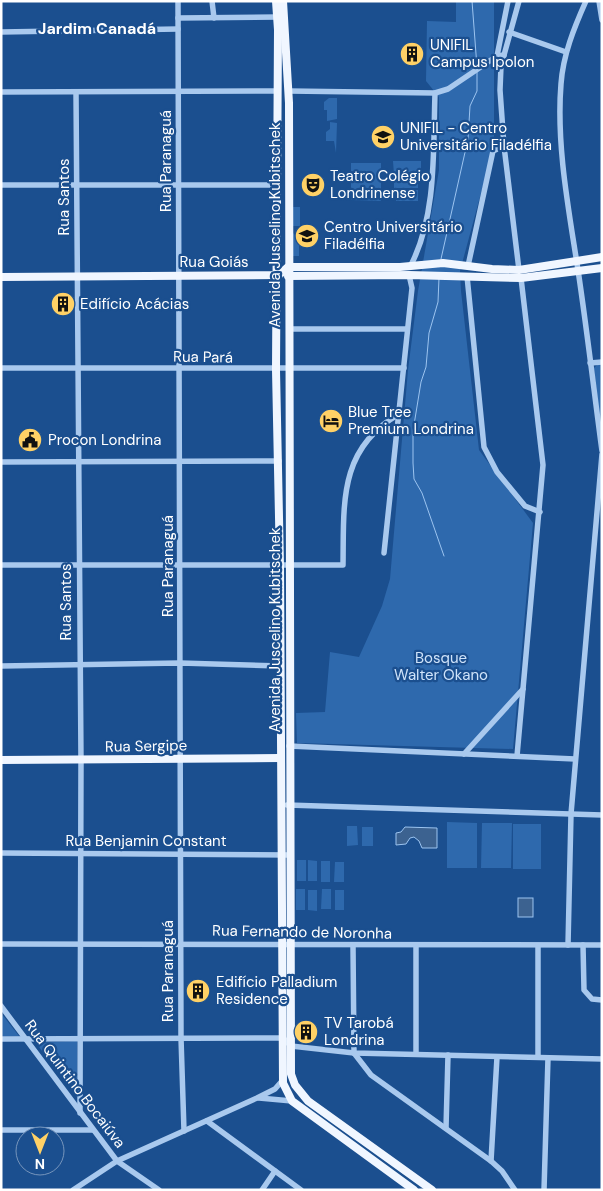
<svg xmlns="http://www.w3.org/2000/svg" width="603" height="1191" viewBox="0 0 603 1191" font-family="'DM Sans',sans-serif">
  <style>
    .green { fill: #2e69ad }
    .water { fill: #3c6290; stroke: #9cc4f0 }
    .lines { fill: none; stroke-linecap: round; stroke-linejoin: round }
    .stream { stroke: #9cc4f0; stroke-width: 1 }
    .minor { stroke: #a9c9ee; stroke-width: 5.5 }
    .major { stroke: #f0f6ff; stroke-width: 8 }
    .labels { text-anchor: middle; stroke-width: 4.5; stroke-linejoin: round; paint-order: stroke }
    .poi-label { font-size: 15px; fill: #fff; stroke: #1b4f8f; text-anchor: start }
    .street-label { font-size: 15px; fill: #fff; stroke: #1b4f8f }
    .park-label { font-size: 15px; fill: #cfe3fa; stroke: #1b4f8f }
    .neighbourhood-label { font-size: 16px; font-weight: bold; fill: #fff; stroke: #1b4f8f }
  </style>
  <rect width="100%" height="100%" fill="#1b4f8f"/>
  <g class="green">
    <polygon points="456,1 494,1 494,145 460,271 461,291 479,450 533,523 513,749 297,743 296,713 325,712 330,652 359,657 382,606 390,579 408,370 418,291 439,170 439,97 426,81 427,21 456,22"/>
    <polygon points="329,98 337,98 337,119 327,121 327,110 324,110 324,102"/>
    <polygon points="330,122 337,123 336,153 334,141 326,141 326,132 330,129"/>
    <polygon points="393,161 421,161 421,175 394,175"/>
    <polygon points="351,163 381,163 381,201 351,200"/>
    <rect x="394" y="176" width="24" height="12"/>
    <rect x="396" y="190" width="22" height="11"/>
    <rect x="292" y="207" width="8" height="19"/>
    <polygon points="293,233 296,236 299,235 299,256 292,256"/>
    <polygon points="597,365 602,365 602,440 594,368"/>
    <polygon points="447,822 477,823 477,868 447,868"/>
    <polygon points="482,823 512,823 511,868 481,868"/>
    <rect x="513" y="824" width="28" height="45"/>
    <polygon points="347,826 357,826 358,845 347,846"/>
    <rect x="362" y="827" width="11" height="19"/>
    <rect x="297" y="860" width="9" height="21"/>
    <polygon points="308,860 317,861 317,881 308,881"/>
    <rect x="321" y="861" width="9" height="21"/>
    <polygon points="335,862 344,862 344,882 334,882"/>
    <rect x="296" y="889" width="9" height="21"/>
    <polygon points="322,889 331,889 331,909 321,909"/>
    <polygon points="308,890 317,890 317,911 308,910"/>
    <rect x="335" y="890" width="9" height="20"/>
    <polygon points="1,1013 19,1036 1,1036"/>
    <polygon points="77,1041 77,1097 36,1043"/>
  </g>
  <g class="water">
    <polygon points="405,827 437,828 437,848 422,848 419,841 414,837 410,838 406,844 396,845 396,833 401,832"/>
    <rect x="518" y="898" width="15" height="19"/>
  </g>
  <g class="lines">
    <g class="stream">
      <polyline points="472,1 477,67"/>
      <polyline points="441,259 468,139 470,106 477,91 477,72"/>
      <polyline points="439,278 438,302 429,333 426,367 421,382 413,431 413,463 414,479 422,493 444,556"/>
    </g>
    <g class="minor">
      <polyline points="178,1 181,1038 184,1131"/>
      <polyline points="212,1 214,18"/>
      <polyline points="519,1 501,66 500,90 504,146 519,270"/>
      <path d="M586,1C574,28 563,55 561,84C556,145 569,211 578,270C587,330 594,391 602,451"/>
      <polyline points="599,1 602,20"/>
      <polyline points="178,18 278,17"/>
      <polyline points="1,32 178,29"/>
      <polyline points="509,32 566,52"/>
      <polyline points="498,60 497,56 508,1"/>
      <polyline points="289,91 435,93 448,89 497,56 504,55"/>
      <polyline points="1,92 278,91"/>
      <polyline points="76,92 81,760 80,1113"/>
      <polyline points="1,185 279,185"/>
      <path d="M411,265C437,214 433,150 435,93"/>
      <polyline points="468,266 493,151 504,146"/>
      <polyline points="467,276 484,447 497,472 525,506 540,512"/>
      <polyline points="289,329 406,329"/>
      <polyline points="590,363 602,362"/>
      <polyline points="1,368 404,368"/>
      <polyline points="1,462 279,461"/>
      <polyline points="384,553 412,288 409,275"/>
      <path d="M1,565H343C344,504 338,449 399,414"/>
      <polyline points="1,666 180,663 280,666"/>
      <polyline points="289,746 575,759"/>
      <polyline points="464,754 523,689"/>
      <polyline points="517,756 543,465 521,278"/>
      <polyline points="287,805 602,815"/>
      <polyline points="1,853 290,855"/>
      <polyline points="1,944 602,945"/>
      <polyline points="568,945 571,814 602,454"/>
      <polyline points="583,945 584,990 592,999 602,1000"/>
      <polyline points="353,946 354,1053"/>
      <polyline points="416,946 416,1053"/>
      <polyline points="538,946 538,1057"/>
      <polyline points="1,1006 117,1161 159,1190"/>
      <polyline points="1,1039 283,1038 291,1046 354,1053 602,1059"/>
      <polyline points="354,1053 371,1075 491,1161 502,1171 515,1190"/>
      <polyline points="259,1098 292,1101"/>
      <polyline points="207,1121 301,1190"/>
      <polyline points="446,1128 448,1055"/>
      <polyline points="1,1130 92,1130"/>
      <polyline points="491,1161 497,1057"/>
      <polyline points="73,1190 117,1161 257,1098 275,1089 282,1081"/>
      <polyline points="262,1190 275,1171"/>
      <polyline points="544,1190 548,1058"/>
    </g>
    <g class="major">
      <polyline points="276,1 278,30 276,370 280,566 283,1083 292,1101 414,1190"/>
      <polyline points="283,1 289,103 291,1074 295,1085 308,1101 432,1190"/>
      <polyline points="288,276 409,275 521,278 602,268"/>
      <polyline points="1,277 279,275 288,267 400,267 443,263 492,269 519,270 602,257"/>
      <polyline points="1,760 280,758"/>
    </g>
  </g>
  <defs>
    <g id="building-disc" transform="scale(1.25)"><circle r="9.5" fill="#ffd166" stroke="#1b4f8f"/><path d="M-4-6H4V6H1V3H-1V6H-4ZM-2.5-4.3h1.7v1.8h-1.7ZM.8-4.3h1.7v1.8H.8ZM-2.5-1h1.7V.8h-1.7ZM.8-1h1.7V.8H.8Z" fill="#111"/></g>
    <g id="university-disc" transform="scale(1.25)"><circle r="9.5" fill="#ffd166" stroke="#1b4f8f"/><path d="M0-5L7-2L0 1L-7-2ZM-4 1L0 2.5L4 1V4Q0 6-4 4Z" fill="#111"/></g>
    <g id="theatre-disc" transform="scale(1.25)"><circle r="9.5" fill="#ffd166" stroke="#1b4f8f"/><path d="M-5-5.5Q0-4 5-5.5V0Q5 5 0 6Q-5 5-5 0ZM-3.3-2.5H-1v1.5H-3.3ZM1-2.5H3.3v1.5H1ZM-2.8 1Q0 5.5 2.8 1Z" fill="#111"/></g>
    <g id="hotel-disc" transform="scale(1.25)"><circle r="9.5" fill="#ffd166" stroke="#1b4f8f"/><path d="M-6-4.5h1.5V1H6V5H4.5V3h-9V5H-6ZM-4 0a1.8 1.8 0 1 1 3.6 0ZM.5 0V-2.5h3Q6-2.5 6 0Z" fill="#111"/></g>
    <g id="civic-disc" transform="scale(1.25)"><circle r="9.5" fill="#ffd166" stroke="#1b4f8f"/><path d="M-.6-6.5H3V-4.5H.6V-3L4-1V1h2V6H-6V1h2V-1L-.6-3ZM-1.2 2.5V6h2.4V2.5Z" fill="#111"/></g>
  </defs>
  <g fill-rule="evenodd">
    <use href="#building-disc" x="412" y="54"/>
    <use href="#university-disc" x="383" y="137"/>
    <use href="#theatre-disc" x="313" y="185"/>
    <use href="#university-disc" x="307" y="236"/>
    <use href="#building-disc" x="63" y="304"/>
    <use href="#hotel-disc" x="331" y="421"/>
    <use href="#civic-disc" x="30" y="440"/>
    <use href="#building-disc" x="198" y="991"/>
    <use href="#building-disc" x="306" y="1032"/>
  </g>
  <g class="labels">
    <g class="poi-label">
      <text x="430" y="50">UNIFIL<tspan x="430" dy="17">Campus Ipolon</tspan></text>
      <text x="400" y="133">UNIFIL - Centro<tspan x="400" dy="17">Universitário Filadélfia</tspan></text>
      <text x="330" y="181">Teatro Colégio<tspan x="330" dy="17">Londrinense</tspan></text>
      <text x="324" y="232">Centro Universitário<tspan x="324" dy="17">Filadélfia</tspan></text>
      <text x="80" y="309">Edifício Acácias</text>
      <text x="348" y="417">Blue Tree<tspan x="348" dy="17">Premium Londrina</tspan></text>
      <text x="48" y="445">Procon Londrina</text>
      <text x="216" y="987">Edifício Palladium<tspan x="216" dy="17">Residence</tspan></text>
      <text x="324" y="1028">TV Tarobá<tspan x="324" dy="17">Londrina</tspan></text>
    </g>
    <g class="street-label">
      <text transform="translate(166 161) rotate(-90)" y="5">Rua Paranaguá</text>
      <text transform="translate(64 197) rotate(-90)" y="5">Rua Santos</text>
      <text transform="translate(275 225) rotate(-90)" y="5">Avenida Juscelino Kubitschek</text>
      <text x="214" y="267">Rua Goiás</text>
      <text transform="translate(203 357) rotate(1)" y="5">Rua Pará</text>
      <text transform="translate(168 566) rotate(-90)" y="5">Rua Paranaguá</text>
      <text transform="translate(66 602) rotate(-90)" y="5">Rua Santos</text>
      <text transform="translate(275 630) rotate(-90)" y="5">Avenida Juscelino Kubitschek</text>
      <text transform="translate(146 746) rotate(-1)" y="5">Rua Sergipe</text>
      <text x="146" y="846">Rua Benjamin Constant</text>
      <text transform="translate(302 932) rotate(1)" y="5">Rua Fernando de Noronha</text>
      <text transform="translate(168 971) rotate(-90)" y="5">Rua Paranaguá</text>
      <text transform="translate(75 1084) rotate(53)" y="5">Rua Quintino Bocaiúva</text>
    </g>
    <g class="park-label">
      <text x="441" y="663">Bosque<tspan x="441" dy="17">Walter Okano</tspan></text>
    </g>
    <g class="neighbourhood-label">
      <text x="97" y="34">Jardim Canadá</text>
    </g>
  </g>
  <rect width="603" height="1191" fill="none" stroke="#ffffff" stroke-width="5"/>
  <g transform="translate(40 1151) rotate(180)"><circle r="24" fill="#1b4f8f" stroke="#7695bc"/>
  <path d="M0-4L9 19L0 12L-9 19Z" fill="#ffd166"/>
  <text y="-8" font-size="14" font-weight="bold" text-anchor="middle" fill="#ffffff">N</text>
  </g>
</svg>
